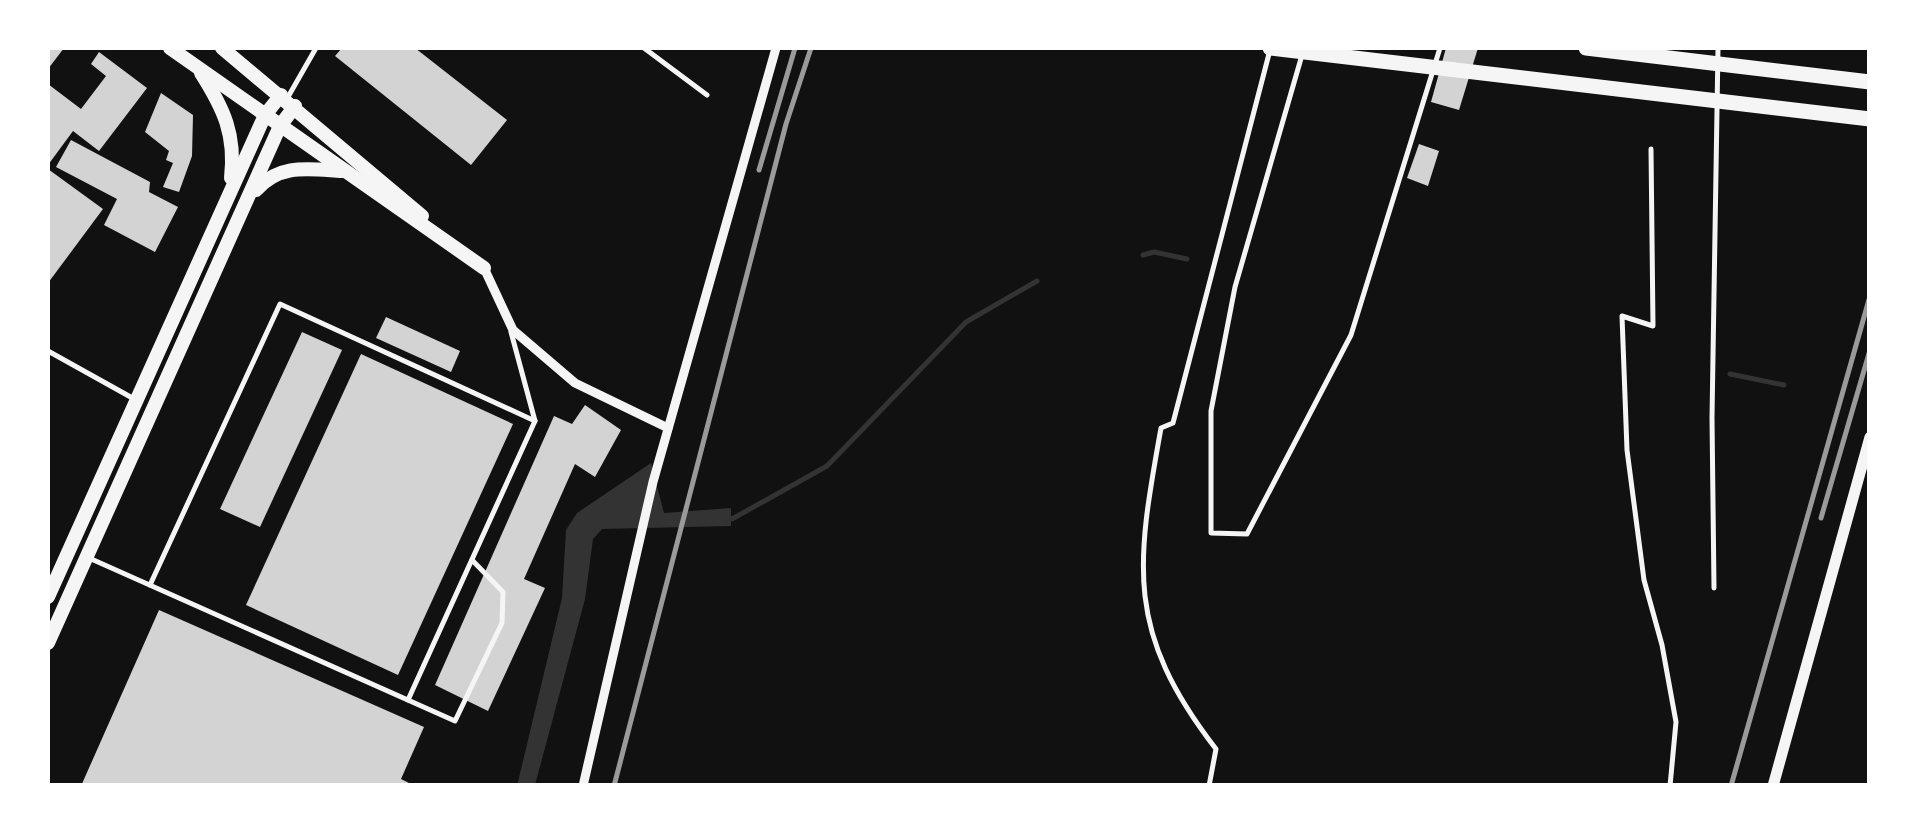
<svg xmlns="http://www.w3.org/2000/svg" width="1917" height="833" viewBox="0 0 1917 833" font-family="Inter,sans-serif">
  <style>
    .water { fill: #333 }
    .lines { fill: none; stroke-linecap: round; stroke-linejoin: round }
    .stream { stroke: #333; stroke-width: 5 }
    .building { fill: #d3d3d3 }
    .service { stroke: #f5f5f5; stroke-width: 5 }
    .minor { stroke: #f5f5f5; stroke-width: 9 }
    .tertiary { stroke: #f5f5f5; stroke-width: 11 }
    .secondary { stroke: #f5f5f5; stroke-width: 14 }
    .trunk { stroke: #f5f5f5; stroke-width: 15 }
    .rail { stroke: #9a9a9a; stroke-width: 5 }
  </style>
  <rect width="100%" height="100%" fill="#111"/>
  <polygon class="water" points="651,463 664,513 731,508 731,526 602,529 593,539 585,599 535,785 517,786 562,598 566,530 577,513"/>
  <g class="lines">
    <g class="stream">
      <polyline points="1143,255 1154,252 1187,259"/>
      <polyline points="1730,374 1784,385"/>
      <polyline points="726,517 732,519 827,466 966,322 1037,281"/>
    </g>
  </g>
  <g class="building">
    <polygon points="48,48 64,48 48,69"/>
    <polygon points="342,48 415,48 507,120 471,165 335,56"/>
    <polygon points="1446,48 1478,48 1459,110 1431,102"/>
    <polygon points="99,52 147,88 99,151 73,131 48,165 48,84 81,109 106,76 91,64"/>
    <polygon points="161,93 193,115 192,156 179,192 163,187 173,163 166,160 169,151 145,132"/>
    <polygon points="71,140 150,182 149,192 178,207 155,252 104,225 117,199 56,167"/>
    <polygon points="1419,144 1439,151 1428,186 1407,178"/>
    <polygon points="48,169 103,209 48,283"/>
    <polygon points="386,317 460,351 451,372 376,338"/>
    <polygon points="302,332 342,350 260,527 220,509"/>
    <polygon points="361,354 513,424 398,675 246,605"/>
    <polygon points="585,405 621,430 595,477 575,464 524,579 545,588 488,711 435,685 554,416 572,424"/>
    <polygon points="159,610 424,727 401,779 415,786 81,786"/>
  </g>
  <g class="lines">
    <g class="service">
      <polyline points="644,48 707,95"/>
      <polyline points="1302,55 1235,287 1211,411 1211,533 1247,534 1351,335 1440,48"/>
      <polyline points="288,97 316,48"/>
      <polyline points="1651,149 1653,326 1622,316 1627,450 1644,580 1662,645 1676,722 1670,786"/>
      <polyline points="511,332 535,421"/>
      <polyline points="48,351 136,400"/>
      <polyline points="89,558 455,721 502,623 503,592 472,560"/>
      <polyline points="150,585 280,304 535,421 408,700"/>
      <polyline points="1714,588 1712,418 1718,48"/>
      <path d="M1209,786L1216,749C1125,631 1136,566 1161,428L1173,423L1270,50"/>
    </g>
    <g class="minor">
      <polyline points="484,268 513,330 575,383 668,428"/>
      <polyline points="583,786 653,482 776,48"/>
    </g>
    <polyline class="tertiary" points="1773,786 1870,437"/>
    <g class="secondary">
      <polyline points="170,48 484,268"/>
      <polyline points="222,48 422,216"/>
      <path d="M201,73C224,109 236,135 231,178"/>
      <path d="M256,190C280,163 309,169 342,171"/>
      <polyline points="48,597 265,115 281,95"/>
      <polyline points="48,643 280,126 295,106"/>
    </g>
    <g class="trunk">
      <polyline points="1270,48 1870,119"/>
      <polyline points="1586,48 1870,82"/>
    </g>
    <g class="rail">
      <polyline points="759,170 795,48"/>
      <polyline points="1821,518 1870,350"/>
      <polyline points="614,786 786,124 811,48"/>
      <polyline points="1731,786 1870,296"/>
    </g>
  </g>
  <rect width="1917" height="833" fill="none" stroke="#ffffff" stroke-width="100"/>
</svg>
